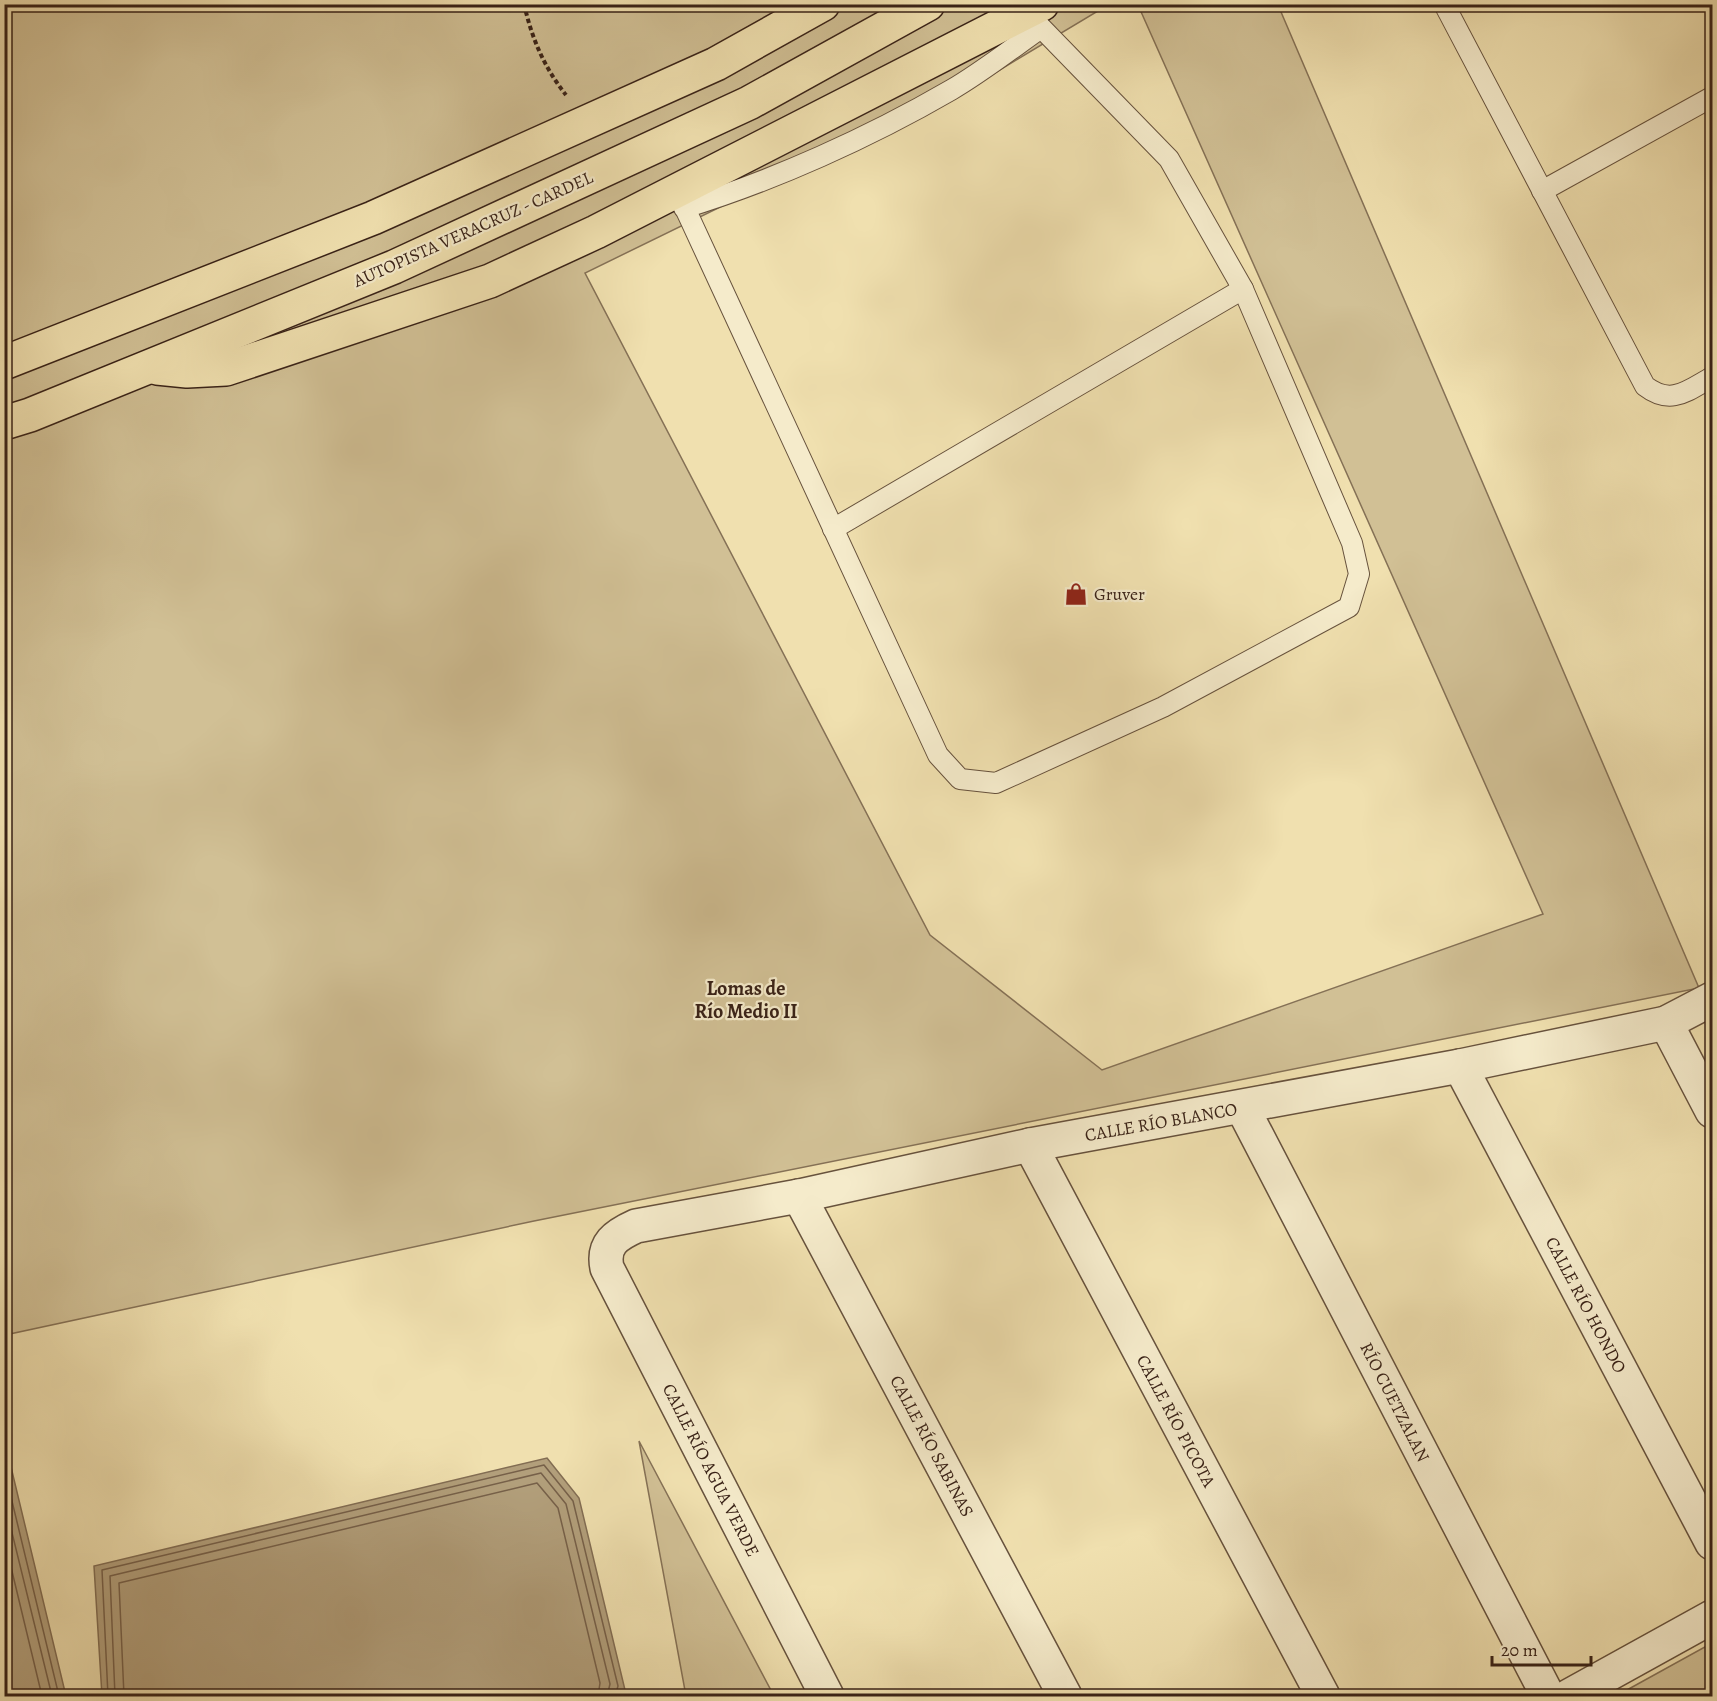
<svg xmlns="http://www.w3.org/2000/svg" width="1717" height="1701" viewBox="0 0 1717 1701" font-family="Alegreya,serif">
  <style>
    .green { fill: #d1c095; stroke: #857156; stroke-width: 1.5 }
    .water { fill: #b29f7b; stroke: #826d53; stroke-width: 1.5 }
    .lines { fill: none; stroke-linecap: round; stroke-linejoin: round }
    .shore { stroke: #766049; stroke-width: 1.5 }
    .service-casing { stroke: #67523d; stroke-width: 22 }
    .minor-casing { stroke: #67523d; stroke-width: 36 }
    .motorway-casing { stroke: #392217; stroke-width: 36 }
    .path { stroke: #392217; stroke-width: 4; stroke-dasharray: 4.5 3; stroke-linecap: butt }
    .service { stroke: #f5ebcb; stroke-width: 20 }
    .minor { stroke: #f5ebcb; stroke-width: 33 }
    .motorway { stroke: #f0e0af; stroke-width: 33 }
    .labels { text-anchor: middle; stroke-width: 4.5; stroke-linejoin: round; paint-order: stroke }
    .street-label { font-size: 18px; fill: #392217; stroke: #f5ebcb }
    .poi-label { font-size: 18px; fill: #392217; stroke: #f5ebcb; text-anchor: start }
    .neighbourhood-label { font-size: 20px; font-weight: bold; fill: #392217; stroke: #f5ebcb }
  </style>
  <rect width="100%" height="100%" fill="#f0e0af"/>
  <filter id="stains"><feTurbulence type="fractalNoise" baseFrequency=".00333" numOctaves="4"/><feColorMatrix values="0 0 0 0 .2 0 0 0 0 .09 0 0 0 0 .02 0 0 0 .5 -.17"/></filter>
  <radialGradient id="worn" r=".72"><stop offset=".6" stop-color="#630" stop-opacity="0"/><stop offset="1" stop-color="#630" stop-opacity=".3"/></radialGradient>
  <g class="green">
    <polygon points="4,5 1108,5 993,74 585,273 930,935 1102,1070 1543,914 1138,5 1278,5 1699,988 534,1221 5,1335"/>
    <polygon points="639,1441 774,1696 686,1696"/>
    <polygon points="1712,1643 1712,1696 1616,1696"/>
  </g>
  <g class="water">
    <polygon points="5,1442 66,1696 5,1696"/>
    <polygon points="547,1458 579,1498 625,1690 618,1696 102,1696 94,1566"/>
  </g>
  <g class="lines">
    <g class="shore">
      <polyline points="4,1468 59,1696"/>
      <polyline points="4,1500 52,1696"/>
      <polyline points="4,1538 42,1696"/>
      <polyline points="108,1696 102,1570 544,1465 573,1501 618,1686 615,1696"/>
      <polyline points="115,1696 110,1576 541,1473 566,1504 610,1684 607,1696"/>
      <polyline points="124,1696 119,1583 537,1483 558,1508 600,1683 598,1696"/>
    </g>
    <g class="service-casing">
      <g id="service">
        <path d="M1444,4L1645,386C1671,406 1687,391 1712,377"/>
        <polyline points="677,191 938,755 960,779 996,783 1163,707 1349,607 1359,574 1352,543 1243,289 1169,159 1026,12"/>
        <polyline points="1542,191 1712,97"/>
        <path d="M684,208C773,181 870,137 951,90C982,72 1011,49 1041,28"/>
        <polyline points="833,529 1243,289"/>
      </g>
    </g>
    <g class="minor-casing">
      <g id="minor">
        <polyline points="1666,1023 1712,1111"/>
        <polyline points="1460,1066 1712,1543"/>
        <polyline points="1242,1107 1548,1696"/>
        <polyline points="1030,1145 1323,1696"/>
        <polyline points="799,1196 1065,1696"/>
        <path d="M827,1696L607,1268C602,1244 616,1235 636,1226L799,1196L1030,1145L1460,1066L1666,1023L1712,999"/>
        <polyline points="1569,1696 1712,1617"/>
      </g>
    </g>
    <g class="motorway-casing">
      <g id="motorway">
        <polyline points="4,363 373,218 716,64 823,4"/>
        <polyline points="157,368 187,371 226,369 490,281 596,232 1042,4"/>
        <polyline points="4,423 30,415 394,267 749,103 928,4"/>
      </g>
    </g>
    <path class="path" d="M524,4C532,39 544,67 566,95"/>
    <use href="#service" class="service"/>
    <use href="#minor" class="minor"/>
    <use href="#motorway" class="motorway"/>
  </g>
  <defs>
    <g id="shop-bare" transform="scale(1.8)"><path d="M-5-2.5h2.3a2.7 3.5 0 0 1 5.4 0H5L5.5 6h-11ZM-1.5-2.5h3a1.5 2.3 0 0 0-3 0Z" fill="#8f2418" stroke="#f5ebcb" stroke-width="2.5" paint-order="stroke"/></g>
  </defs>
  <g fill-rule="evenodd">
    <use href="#shop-bare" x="1076" y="594"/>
  </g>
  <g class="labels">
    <g class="street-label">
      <text transform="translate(473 229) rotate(-24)" y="6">AUTOPISTA VERACRUZ - CARDEL</text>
      <text transform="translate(1161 1122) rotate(-10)" y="6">CALLE RÍO BLANCO</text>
      <text transform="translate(1586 1305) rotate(62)" y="6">CALLE RÍO HONDO</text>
      <text transform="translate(1395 1402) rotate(63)" y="6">RÍO CUETZALAN</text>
      <text transform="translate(1176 1421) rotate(62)" y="6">CALLE RÍO PICOTA</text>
      <text transform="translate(932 1446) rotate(62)" y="6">CALLE RÍO SABINAS</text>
      <text transform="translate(711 1470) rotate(63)" y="6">CALLE RÍO AGUA VERDE</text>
    </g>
    <g class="poi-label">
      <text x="1094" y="600">Gruver</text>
    </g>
    <g class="neighbourhood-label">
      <text x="746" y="995">Lomas de<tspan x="746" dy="23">Río Medio II</tspan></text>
    </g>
  </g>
  <rect width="1717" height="1701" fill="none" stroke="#f0e0af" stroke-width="24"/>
  <rect x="6" y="6" width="1705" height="1689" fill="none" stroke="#392217" stroke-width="3"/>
  <rect x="12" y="12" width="1693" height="1677" fill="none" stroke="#392217" stroke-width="1.5"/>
  <path d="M1492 1656v9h99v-9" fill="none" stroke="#392217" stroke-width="3"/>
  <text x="1501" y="1656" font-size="18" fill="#392217" stroke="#f5ebcb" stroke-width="4.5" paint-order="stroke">20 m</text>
  <rect width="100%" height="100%" filter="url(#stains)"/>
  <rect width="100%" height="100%" fill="url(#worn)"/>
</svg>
